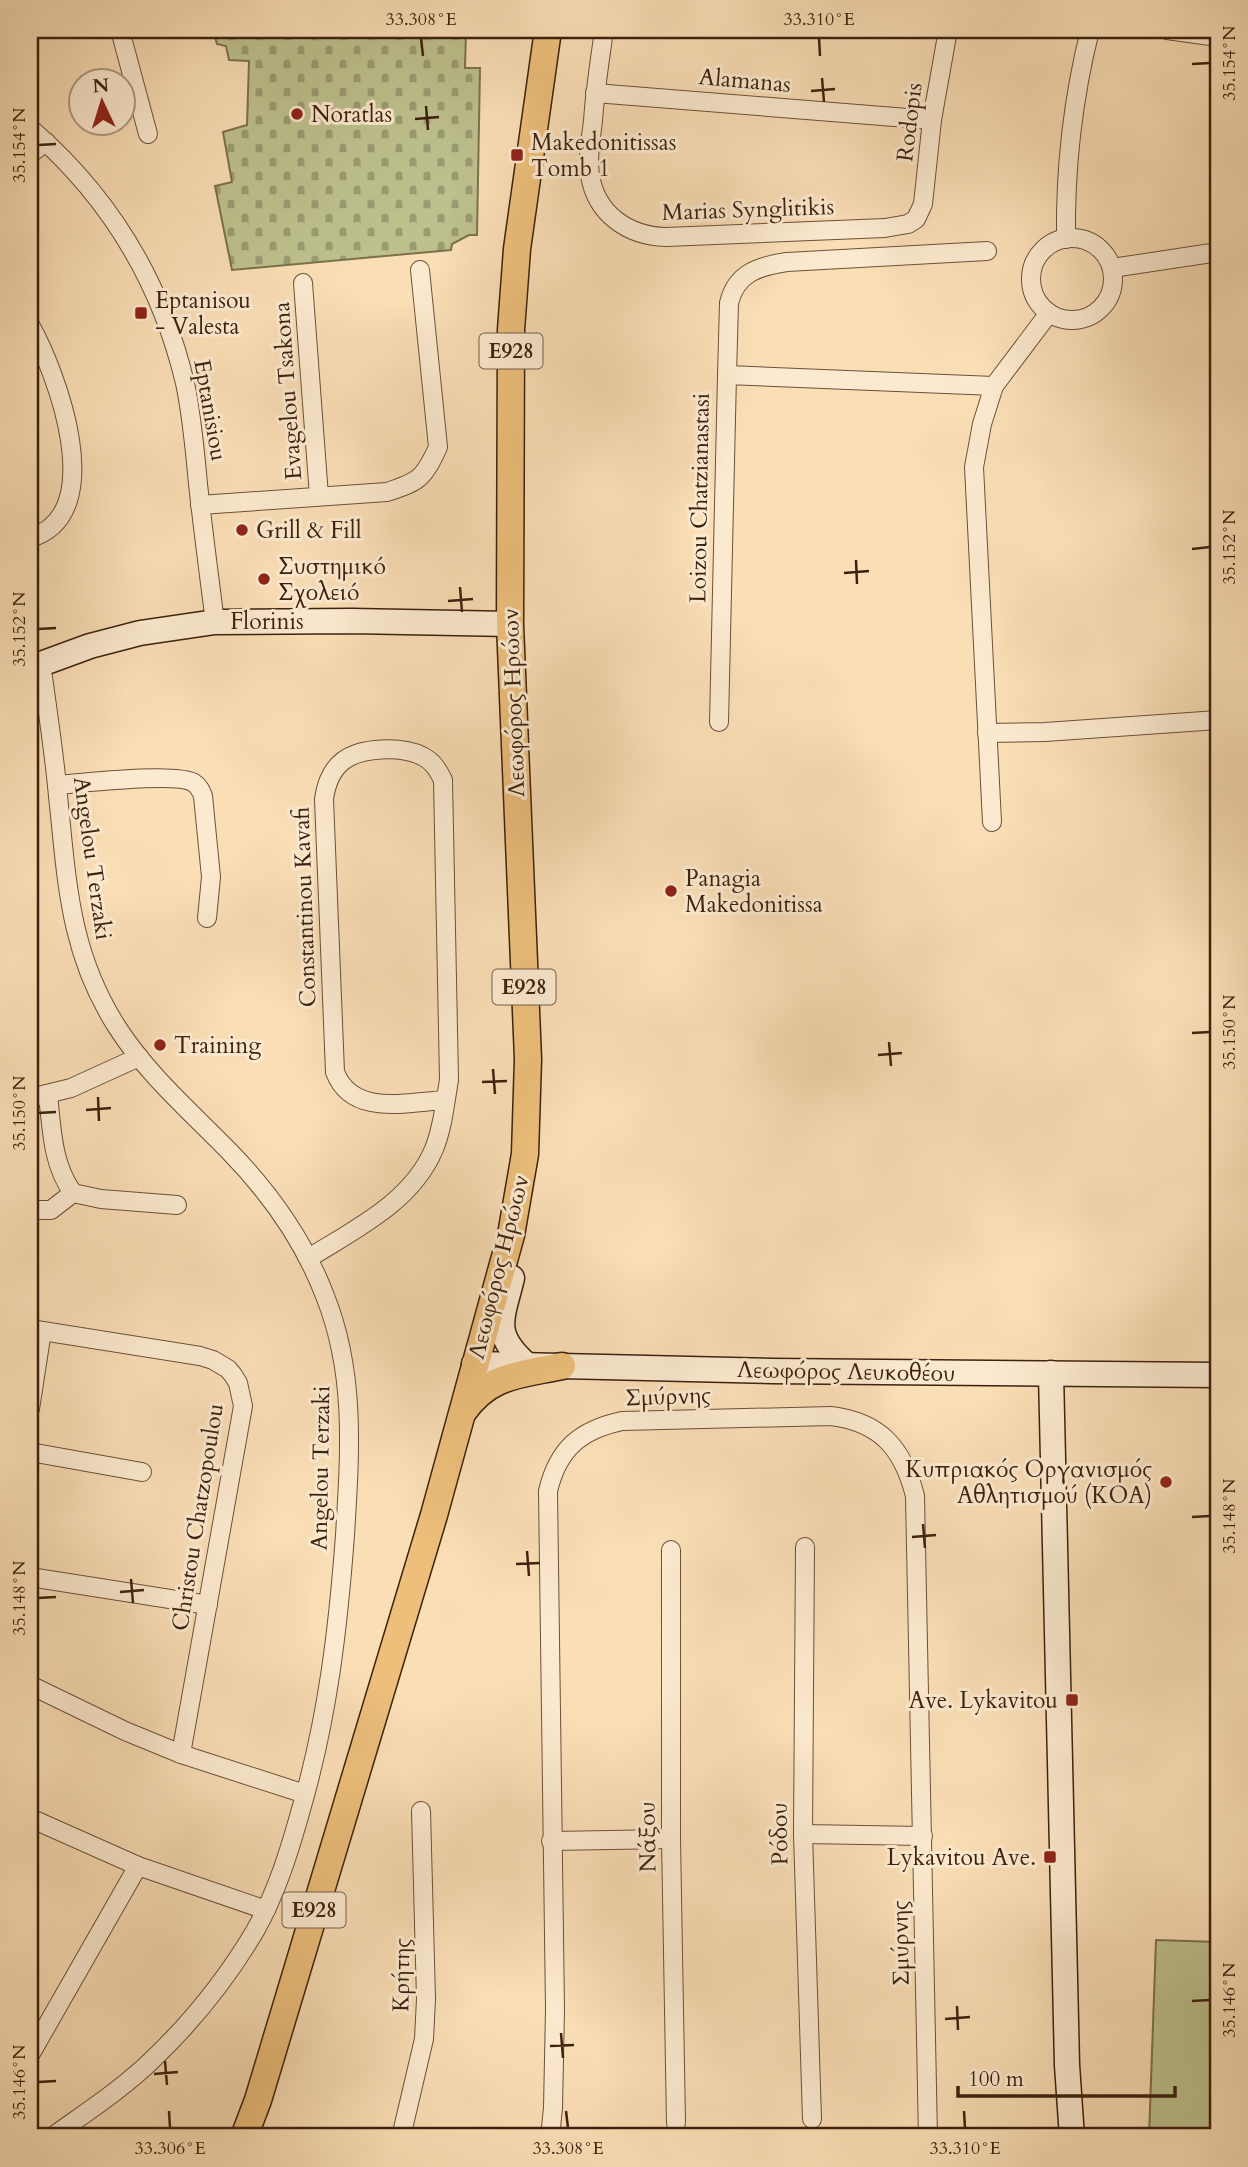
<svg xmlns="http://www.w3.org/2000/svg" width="1248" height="2167" viewBox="0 0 1248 2167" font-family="Cardo,serif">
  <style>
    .grass { fill: #bdc18e; stroke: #7d714e; stroke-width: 2 }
    .cemetery { fill: url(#cemetery-stones); stroke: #7d714e; stroke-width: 2 }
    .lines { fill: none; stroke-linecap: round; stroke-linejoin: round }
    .street-casing { stroke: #6c5038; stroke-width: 20 }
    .secondary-casing { stroke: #3d210e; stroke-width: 27 }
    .primary-casing { stroke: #3d210e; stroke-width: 29 }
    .street { stroke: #fcead0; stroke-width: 18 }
    .secondary { stroke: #fcead0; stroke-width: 24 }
    .primary { stroke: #edbf7b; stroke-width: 26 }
    .ticks { fill: none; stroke: #3d210e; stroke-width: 2.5 }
    .poi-dot { fill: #8f2418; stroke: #fcead0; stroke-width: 2.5 }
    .labels { text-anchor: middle; stroke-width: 6; stroke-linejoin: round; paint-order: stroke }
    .shield { fill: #fcead0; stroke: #765d48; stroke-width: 2 }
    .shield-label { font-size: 21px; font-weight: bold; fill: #3d210e }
    .street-label { font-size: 23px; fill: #3d210e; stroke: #fcead0 }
    .poi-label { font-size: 23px; fill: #3d210e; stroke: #fcead0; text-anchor: start }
    .neatline { fill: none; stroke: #3d210e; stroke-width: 2.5 }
    .ticks-label { font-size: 18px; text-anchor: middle; fill: #3d210e }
  </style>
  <defs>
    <pattern id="cemetery-stones" width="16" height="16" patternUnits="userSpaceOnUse" patternTransform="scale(1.75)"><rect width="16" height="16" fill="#bdc18e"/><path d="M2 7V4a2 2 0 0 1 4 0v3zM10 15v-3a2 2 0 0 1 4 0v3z" fill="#9b9c72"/></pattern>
  </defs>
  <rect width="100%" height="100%" fill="#fadeb6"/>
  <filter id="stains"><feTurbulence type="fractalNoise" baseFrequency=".00286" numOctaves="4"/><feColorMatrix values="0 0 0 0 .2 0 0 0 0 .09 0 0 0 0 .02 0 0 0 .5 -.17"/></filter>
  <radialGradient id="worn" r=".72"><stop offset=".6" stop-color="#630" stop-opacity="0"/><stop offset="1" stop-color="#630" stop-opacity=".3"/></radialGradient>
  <polygon class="grass" points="1156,1940 1218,1942 1218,2137 1149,2137"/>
  <polygon class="cemetery" points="230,30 466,30 465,68 480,68 477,235 469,235 452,244 451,250 232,270 215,186 232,182 223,132 247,125 249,61 229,60 226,46 217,44 214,33"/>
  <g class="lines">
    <g class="street-casing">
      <g id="street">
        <polyline points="120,30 148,134"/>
        <path d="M604,30C600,60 595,90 593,121C591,138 587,158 590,175C596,214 628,236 666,237L885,228L908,224L916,219L923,204L932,120L948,30"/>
        <polyline points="1167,30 1218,37"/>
        <polyline points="595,93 932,120"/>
        <path d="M30,128C109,196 161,282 185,383C192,416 195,451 198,484C203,530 209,576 215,622"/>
        <polyline points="30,154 46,142"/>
        <circle cx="1072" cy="279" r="41"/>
        <path d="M1066,239C1065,169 1073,98 1090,30"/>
        <polyline points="1112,268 1218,252"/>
        <polyline points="303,283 319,496"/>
        <path d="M30,325C57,373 110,515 30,538"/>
        <path d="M727,375L729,303C736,273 759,266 787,262L987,251"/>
        <path d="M200,505L387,492C419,482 424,478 438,447L420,270"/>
        <path d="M41,663C47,707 54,751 58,796C67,881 69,952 117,1027C147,1074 191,1112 229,1151C270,1193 304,1241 325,1296C356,1373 350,1453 345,1535C338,1629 328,1715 302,1806C290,1849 277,1892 255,1931C227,1978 191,2023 151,2061C121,2090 85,2113 52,2137"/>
        <polyline points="719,722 727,375 994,386"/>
        <polyline points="987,733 1045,732 1218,720"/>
        <path d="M57,785C82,783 178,772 194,783C199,786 201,791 203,796L211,877L207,918"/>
        <polyline points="992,822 974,467 982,424 994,386 1049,313"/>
        <path d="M48,1095C52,1130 52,1164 73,1193L101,1199L177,1205"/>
        <polyline points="30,1098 71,1088 139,1057"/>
        <polyline points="30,1210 51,1210 73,1193"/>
        <path d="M309,1258C355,1229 412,1202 434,1149C443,1127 445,1103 449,1080L443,780C438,770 433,761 422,756C402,746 361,747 343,761C330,771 326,785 324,799L335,1072C352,1117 407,1102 446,1100"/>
        <polyline points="30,1329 200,1356 213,1360 228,1369 233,1375 238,1383 243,1406 181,1754"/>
        <polyline points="30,1409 42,1331"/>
        <polyline points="30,1452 142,1472"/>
        <polyline points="805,1547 803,1834 812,2119"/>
        <polyline points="671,1550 671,1839 676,2123"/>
        <polyline points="30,1577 208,1605"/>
        <polyline points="30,1685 125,1731 181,1754 305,1794"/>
        <polyline points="30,1818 138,1866 266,1910"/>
        <polyline points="803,1834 923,1836"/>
        <polyline points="551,1841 671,1839"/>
        <polyline points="30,2055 138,1866"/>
        <polyline points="401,2137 424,2039 426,1999 421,1811"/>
        <path d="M550,2137L553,2108L555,2009L548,1491C558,1449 580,1430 622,1421L831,1416C880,1422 903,1448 915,1496L928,2137"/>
      </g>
    </g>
    <g class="secondary-casing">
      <g id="secondary">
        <polyline points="30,668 90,646 140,633 215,622 352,621 510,624"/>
        <path d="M512,1278C502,1320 491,1333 527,1365"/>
        <polyline points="474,1364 772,1371 1218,1375"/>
        <polyline points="1051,1373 1067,2065 1072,2137"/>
      </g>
    </g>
    <g class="primary-casing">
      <g id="primary">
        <path d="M463,1412C490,1374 520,1375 562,1366"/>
        <polyline points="244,2137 258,2100 434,1515 511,1235 525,1154 528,1059 510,624 511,330 517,249 548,30"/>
      </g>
    </g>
    <use href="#street" class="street"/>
    <use href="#secondary" class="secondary"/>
    <use href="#primary" class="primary"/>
  </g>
  <path class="ticks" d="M421,38L423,56M819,38L820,56M1192,64L1210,63M822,78L824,102M811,91L835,89M426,106L428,130M415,119L439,117M38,145L56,144M1192,549L1210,547M856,560L857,584M844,573L869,571M460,587L462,612M448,601L473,599M38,629L56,628M1192,1033L1210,1032M889,1042L891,1066M878,1055L902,1053M493,1069L495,1094M482,1082L507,1081M98,1097L99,1121M86,1110L111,1108M38,1113L56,1112M1192,1517L1210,1516M923,1524L925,1548M912,1537L936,1535M527,1551L529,1576M516,1564L540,1563M131,1579L133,1603M120,1592L144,1590M38,1598L56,1597M1192,2001L1210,2000M957,2006L958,2030M945,2019L970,2017M561,2033L563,2058M550,2046L574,2045M165,2061L167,2085M154,2074L178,2072M38,2082L56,2081M169,2111L170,2128M566,2111L568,2128M964,2111L965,2128"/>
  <g class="poi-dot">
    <circle cx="297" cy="114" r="7"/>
    <rect x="510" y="148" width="14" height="14" rx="3.5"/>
    <rect x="134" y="306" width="14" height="14" rx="3.5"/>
    <circle cx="242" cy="530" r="7"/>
    <circle cx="264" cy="579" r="7"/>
    <circle cx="671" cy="891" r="7"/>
    <circle cx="160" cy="1045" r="7"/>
    <circle cx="1166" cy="1482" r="7"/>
    <rect x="1065" y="1693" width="14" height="14" rx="3.5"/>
    <rect x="1043" y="1850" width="14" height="14" rx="3.5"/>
  </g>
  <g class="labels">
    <g class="shield">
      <rect x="479.5" y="333.5" width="63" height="35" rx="5"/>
      <rect x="492.5" y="969.5" width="63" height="35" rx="5"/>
      <rect x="282.5" y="1892.5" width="63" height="35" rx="5"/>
    </g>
    <g class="shield-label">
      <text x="511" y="358">E928</text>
      <text x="524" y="994">E928</text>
      <text x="314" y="1917">E928</text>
    </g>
    <g class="street-label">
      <text transform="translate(745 80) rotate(5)" y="8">Alamanas</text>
      <text transform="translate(909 122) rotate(-83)" y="8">Rodopis</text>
      <text transform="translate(748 209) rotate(-2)" y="8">Marias Synglitikis</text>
      <text transform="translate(287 391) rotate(-94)" y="8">Evagelou Tsakona</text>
      <text transform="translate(211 410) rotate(80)" y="8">Eptanisiou</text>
      <text transform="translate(699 498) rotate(-89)" y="8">Loizou Chatzianastasi</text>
      <text x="267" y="629">Florinis</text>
      <text transform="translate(513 703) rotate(-92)" y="8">Λεωφόρος Ηρώων</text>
      <text transform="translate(93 858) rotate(82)" y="8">Angelou Terzaki</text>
      <text transform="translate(304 907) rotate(-92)" y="8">Constantinou Kavafi</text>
      <text transform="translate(498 1267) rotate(-76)" y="8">Λεωφόρος Ηρώων</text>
      <text transform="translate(846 1371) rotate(1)" y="8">Λεωφόρος Λευκοθέου</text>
      <text transform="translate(668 1396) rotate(-2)" y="8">Σμύρνης</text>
      <text transform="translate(320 1468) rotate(-89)" y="8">Angelou Terzaki</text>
      <text transform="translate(197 1517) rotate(-81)" y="8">Christou Chatzopoulou</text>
      <text transform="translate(779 1834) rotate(-91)" y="8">Ρόδου</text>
      <text transform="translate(647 1837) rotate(-91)" y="8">Νάξου</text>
      <text transform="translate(900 1943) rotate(-91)" y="8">Σμύρνης</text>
      <text transform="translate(401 1975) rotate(-89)" y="8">Κρήτης</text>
    </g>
    <g class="poi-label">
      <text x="311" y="122">Noratlas</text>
      <text x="531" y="150">Makedonitissas<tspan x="531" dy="26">Tomb 1</tspan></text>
      <text x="155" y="308">Eptanisou<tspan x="155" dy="26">- Valesta</tspan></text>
      <text x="256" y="538">Grill &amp; Fill</text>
      <text x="278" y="574">Συστημικó<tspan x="278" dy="26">Σχολειó</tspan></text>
      <text x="685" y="886">Panagia<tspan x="685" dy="26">Makedonitissa</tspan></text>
      <text x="174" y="1053">Training</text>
      <text x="1152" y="1477" text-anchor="end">Κυπριακός Οργανισμός<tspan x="1152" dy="26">Αθλητισμού (ΚΟΑ)</tspan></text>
      <text x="1058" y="1708" text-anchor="end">Ave. Lykavitou</text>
      <text x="1036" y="1865" text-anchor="end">Lykavitou Ave.</text>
    </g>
  </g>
  <rect width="1248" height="2167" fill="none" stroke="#fadeb6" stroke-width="77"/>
  <g transform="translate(102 102) rotate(356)"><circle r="33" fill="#fcead0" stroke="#b09a82" stroke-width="2"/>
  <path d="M0-5L12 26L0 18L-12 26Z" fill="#8f2418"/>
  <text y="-10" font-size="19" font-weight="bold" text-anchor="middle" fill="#3d210e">N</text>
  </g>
  <path d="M958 2086v10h217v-10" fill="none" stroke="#3d210e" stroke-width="3.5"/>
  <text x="968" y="2086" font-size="21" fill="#3d210e" stroke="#fcead0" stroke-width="5" paint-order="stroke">100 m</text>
  <rect x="38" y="38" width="1172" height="2090" class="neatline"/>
  <g class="ticks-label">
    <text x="421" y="25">33.308°E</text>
    <text x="819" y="25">33.310°E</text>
    <text transform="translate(1229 63) rotate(-90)" y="6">35.154°N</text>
    <text transform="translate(19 145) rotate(-90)" y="6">35.154°N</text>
    <text transform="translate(1229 547) rotate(-90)" y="6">35.152°N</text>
    <text transform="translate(19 629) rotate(-90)" y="6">35.152°N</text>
    <text transform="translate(1229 1032) rotate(-90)" y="6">35.150°N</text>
    <text transform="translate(19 1113) rotate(-90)" y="6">35.150°N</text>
    <text transform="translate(1229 1516) rotate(-90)" y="6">35.148°N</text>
    <text transform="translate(19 1598) rotate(-90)" y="6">35.148°N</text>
    <text transform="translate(1229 2000) rotate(-90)" y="6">35.146°N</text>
    <text transform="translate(19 2082) rotate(-90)" y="6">35.146°N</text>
    <text x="170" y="2154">33.306°E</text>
    <text x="568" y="2154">33.308°E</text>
    <text x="965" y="2154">33.310°E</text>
  </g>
  <rect width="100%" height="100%" filter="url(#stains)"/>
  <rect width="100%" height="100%" fill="url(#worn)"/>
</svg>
